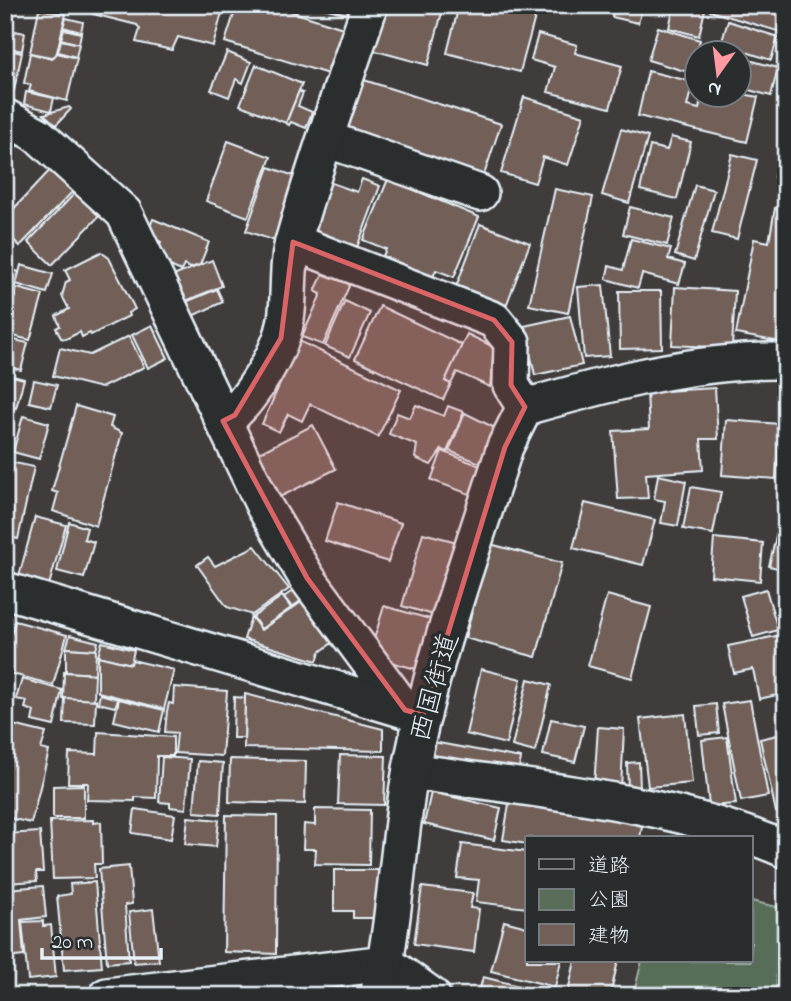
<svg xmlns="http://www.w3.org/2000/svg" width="791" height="1001" viewBox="0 0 791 1001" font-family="'Indie Flower','Klee One',sans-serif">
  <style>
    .green { fill: #596d58; stroke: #a0afa8; stroke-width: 2 }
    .building { fill: #715f58; stroke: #e8f1f8; stroke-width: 2 }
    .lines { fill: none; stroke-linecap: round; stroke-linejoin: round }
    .street-casing { stroke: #e8f1f8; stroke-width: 40 }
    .street { stroke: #2a2d2e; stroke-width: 35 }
    .marked { fill: #db6466; fill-opacity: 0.2; stroke: #db6466; stroke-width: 5; stroke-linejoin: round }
    .labels { text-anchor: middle; stroke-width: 7; stroke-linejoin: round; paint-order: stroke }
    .street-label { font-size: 28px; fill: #e8f1f8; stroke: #2a2d2e }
  </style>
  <rect width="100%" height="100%" fill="#3f3c3b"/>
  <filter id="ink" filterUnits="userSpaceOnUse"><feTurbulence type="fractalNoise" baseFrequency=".0143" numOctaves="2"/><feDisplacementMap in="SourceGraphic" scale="14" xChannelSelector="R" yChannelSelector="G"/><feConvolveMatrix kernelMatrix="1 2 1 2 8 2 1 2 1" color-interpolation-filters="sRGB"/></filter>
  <g filter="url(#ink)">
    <polygon class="green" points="751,901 786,909 785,996 633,996 642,961 751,961"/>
    <g class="building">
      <polygon points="95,5 224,5 213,46 178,37 172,50 136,42 140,29 137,25 93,14"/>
      <polygon points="237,5 271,5 343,28 328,74 225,42"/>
      <polygon points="312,5 350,5 347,14"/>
      <polygon points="377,5 444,5 428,65 365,48"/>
      <polygon points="459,5 478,5 508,13 510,5 538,6 520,72 447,53"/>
      <polygon points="614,5 642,10 638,23 612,17"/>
      <polygon points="674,5 706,5 699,36 669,28"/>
      <polygon points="712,5 758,5 786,13 784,33 710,11"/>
      <polygon points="39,9 66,14 56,56 51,57 30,53"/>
      <polygon points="66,18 83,22 81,32 63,27"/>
      <polygon points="728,21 778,37 771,60 721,44"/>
      <polygon points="658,27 700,40 691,73 648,60"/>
      <polygon points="5,29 25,33 22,51 5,47"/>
      <polygon points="64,29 81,33 79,44 61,39"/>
      <polygon points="538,34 577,45 575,53 622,66 610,108 548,92 555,67 531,60"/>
      <polygon points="61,40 79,44 76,57 58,52"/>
      <polygon points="5,49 22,53 14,90 5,88"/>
      <polygon points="227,52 251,62 243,83 236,79 229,97 211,90"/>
      <polygon points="30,53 52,59 57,53 77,58 67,101 29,91 31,85 24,83"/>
      <polygon points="738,57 778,68 771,96 738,87"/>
      <polygon points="256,65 302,84 286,123 240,105"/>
      <polygon points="648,71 693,82 687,106 699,109 702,94 738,93 758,97 747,142 638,116"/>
      <polygon points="364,80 501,124 482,181 345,137"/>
      <polygon points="299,91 303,93 298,106 312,112 306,128 291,122 289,125 286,123"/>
      <polygon points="26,92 54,98 51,111 24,104"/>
      <polygon points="524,97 584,116 568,165 543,157 535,183 501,173"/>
      <polygon points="69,107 71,109 56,125 44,114"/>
      <polygon points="621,129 648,137 629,203 602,195"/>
      <polygon points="785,133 786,133 786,180 774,177"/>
      <polygon points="5,136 18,140 6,186 5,186"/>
      <polygon points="671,137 691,142 677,199 640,190 650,146 667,150"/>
      <polygon points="228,141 271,157 248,217 206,201"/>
      <polygon points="732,154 757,160 737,239 712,233"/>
      <polygon points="53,167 76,188 20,246 5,232 5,218"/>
      <polygon points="269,167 300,178 278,242 246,231"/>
      <polygon points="362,179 380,186 356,250 321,241 310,223 326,181 357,192"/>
      <polygon points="388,179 479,217 454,277 436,270 433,277 383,256 386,249 363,240"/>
      <polygon points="695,185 714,190 694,261 675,255"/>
      <polygon points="555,189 593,197 568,313 529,305"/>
      <polygon points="78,190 102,213 52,265 28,242"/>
      <polygon points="630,207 674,218 667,245 623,234"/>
      <polygon points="775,208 786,210 786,317 781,342 736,334 754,239 769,242"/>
      <polygon points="153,219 209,242 200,265 190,268 184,265 181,271 159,261 156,254 161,242 147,234"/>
      <polygon points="480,224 530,243 506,306 456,287"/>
      <polygon points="631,239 671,249 668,259 685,264 679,284 642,274 638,288 606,279 609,266 623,270"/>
      <polygon points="101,252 109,258 135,309 128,313 129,316 91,335 90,333 82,337 80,332 66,339 61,338 56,328 60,326 56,316 69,309 62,296 66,282 70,280 65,270"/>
      <polygon points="212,260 222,286 181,303 171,277"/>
      <polygon points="21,265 53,274 47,293 16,284"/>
      <polygon points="5,268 19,272 13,294 5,292"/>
      <polygon points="324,272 350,284 323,345 302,337 321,294 315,291"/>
      <polygon points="603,285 610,356 584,358 578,287"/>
      <polygon points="675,287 735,291 732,348 672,345"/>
      <polygon points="17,288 43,295 30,340 5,334 5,294 15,297"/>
      <polygon points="217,289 223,302 188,318 181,304"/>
      <polygon points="619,291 661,291 662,348 620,349"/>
      <polygon points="345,301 370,313 350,357 325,346"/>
      <polygon points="380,306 462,345 445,381 451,384 443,400 355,359"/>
      <polygon points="570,316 582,365 535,375 524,326"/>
      <polygon points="152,325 168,358 148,368 132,335"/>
      <polygon points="467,334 494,347 490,387 457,372 451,384 445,381"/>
      <polygon points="129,336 144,367 101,388 53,376 60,348 90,355"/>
      <polygon points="5,338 28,343 21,370 5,366"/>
      <polygon points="299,341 401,390 378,437 310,404 302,421 288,414 279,432 262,424"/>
      <polygon points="5,374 24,379 16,408 5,405"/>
      <polygon points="34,380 57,385 51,407 29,402"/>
      <polygon points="715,388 718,439 701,439 703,470 646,474 648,498 618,499 613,431 649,429 647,392"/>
      <polygon points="416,405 444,416 448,406 464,412 447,452 442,449 431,465 415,458 417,445 389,434 397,413 410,418"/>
      <polygon points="76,406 113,417 110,427 122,433 96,526 53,511 58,493 52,491"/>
      <polygon points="465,413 497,429 483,464 449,451"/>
      <polygon points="23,416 49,423 39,459 13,452"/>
      <polygon points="726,420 780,424 776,479 722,475"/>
      <polygon points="313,425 336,469 280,497 257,454"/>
      <polygon points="442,451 483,467 472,495 431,480"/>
      <polygon points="5,461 34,467 18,539 5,536"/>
      <polygon points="658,475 686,481 678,526 661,523 665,501 654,499"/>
      <polygon points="691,487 721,492 713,534 683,529"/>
      <polygon points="338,502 401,523 388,562 325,541"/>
      <polygon points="585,503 655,520 643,565 573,548"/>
      <polygon points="781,515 786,517 786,570 769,566"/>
      <polygon points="35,517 66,525 49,585 19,576"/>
      <polygon points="69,522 87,528 84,539 94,542 84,578 57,571"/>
      <polygon points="423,533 457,542 437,616 402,606"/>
      <polygon points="714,538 763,543 760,581 711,576"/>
      <polygon points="490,544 562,563 536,657 465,638"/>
      <polygon points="255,546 289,589 252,615 227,607 197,565 208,557 215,566"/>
      <polygon points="766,589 778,630 753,637 741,596"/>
      <polygon points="294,590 302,600 292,607 284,597"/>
      <polygon points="607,595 651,607 632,678 588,666"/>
      <polygon points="282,596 291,608 261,629 253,617"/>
      <polygon points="303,601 332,643 320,652 317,661 244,639 251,617 261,630"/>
      <polygon points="384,606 437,621 423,671 369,656"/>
      <polygon points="15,621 67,635 53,685 5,672 5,657"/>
      <polygon points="786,634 786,693 759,699 753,669 734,673 728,646"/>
      <polygon points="70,635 98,642 96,650 66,648"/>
      <polygon points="102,642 134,650 131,664 98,656"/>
      <polygon points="66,648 96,650 95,674 66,672"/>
      <polygon points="98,656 131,664 132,660 174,670 164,709 98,692"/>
      <polygon points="481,669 521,679 506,744 466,734"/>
      <polygon points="64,672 95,674 94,700 63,699"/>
      <polygon points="22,679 62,690 54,726 32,721 34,711 25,708 27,701 16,699"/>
      <polygon points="528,679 551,685 535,752 512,746"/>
      <polygon points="174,687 227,691 222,756 175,753 177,733 165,732 167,711 169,703 173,704"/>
      <polygon points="100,694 118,699 115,707 98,703"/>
      <polygon points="245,694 383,729 383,751 244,748"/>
      <polygon points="234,697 245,698 244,738 233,738"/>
      <polygon points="65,698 96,700 95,724 64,723"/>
      <polygon points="119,699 164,710 159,732 114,721"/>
      <polygon points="750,700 768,796 741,801 722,704"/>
      <polygon points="716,704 719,733 699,735 696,706"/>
      <polygon points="685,714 692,783 648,787 640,719"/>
      <polygon points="551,719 584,726 575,762 543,755"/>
      <polygon points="5,723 46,733 41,749 49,751 31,823 5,817"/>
      <polygon points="598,727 624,729 621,789 594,787"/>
      <polygon points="98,732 173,737 173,756 157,756 156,798 135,797 135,801 87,800 88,783 68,783 69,753 97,754"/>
      <polygon points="786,733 786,810 776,812 760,739"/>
      <polygon points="727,737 736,804 709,806 702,740"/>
      <polygon points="433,742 521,758 517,779 429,763"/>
      <polygon points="340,755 386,756 384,805 338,804"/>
      <polygon points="162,757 190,759 186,809 170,807 170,803 159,802"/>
      <polygon points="230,759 306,761 305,804 229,802"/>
      <polygon points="198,761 223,763 220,814 194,812"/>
      <polygon points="639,762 640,789 628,789 627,763"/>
      <polygon points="84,785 84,818 53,818 53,786"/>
      <polygon points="431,792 501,808 494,840 424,824"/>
      <polygon points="510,798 643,820 640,838 527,838 527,844 503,840"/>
      <polygon points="135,809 175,815 171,839 132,833"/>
      <polygon points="315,809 370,810 369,865 315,864 316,849 303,849 304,824 315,825"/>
      <polygon points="226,815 277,816 276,954 224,952"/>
      <polygon points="188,817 219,820 216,847 185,844"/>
      <polygon points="93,820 93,823 101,822 102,864 94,864 95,878 53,879 50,821"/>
      <polygon points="40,832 43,872 36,872 37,881 5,883 5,834"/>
      <polygon points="462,844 527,852 527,908 476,902 479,880 457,878"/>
      <polygon points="129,866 132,904 125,905 129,961 107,963 99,869"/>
      <polygon points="334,870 378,870 378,918 353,918 353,911 334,911"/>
      <polygon points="95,882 102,967 64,970 57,896 71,894 70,884"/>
      <polygon points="43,886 46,917 21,920 24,956 5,958 5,889"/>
      <polygon points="422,887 473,893 470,908 479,909 474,952 414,944"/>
      <polygon points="153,909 159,961 134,963 129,912"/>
      <polygon points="43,921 43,926 51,925 56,977 28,980 22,922"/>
      <polygon points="504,921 527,927 527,961 561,961 555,987 491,971"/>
      <polygon points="575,961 618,961 610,996 567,996"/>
      <polygon points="483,977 555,995 555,996 478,996"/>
    </g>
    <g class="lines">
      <g class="street-casing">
        <g id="street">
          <polyline points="5,117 38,135 124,213 264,506 307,578 405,710 423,715"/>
          <polyline points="326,139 480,193"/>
          <polyline points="293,242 494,320 512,342 511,385 525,407"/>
          <path d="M223,421C245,409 272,363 281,339C293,306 284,272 294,239C316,160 344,83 370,5"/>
          <polyline points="5,590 405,710"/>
          <path d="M411,771C530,789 675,801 786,850"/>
          <polyline points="386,963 432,996"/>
          <polyline points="107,996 386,963"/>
          <path d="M378,996C396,921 397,844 411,769C431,663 472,551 505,447L525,407C610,383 697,359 786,361"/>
        </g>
      </g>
      <use href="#street" class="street"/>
    </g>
  </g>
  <path class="marked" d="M293,242L494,320L512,342L511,385L525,407L505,447L423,715L405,710L307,578L223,421L235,415L281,338Z"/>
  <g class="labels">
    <g class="street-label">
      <text transform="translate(433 687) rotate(-74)" y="10">西国街道</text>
    </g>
  </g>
  <rect width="791" height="1001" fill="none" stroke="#2a2d2e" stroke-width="28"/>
  <rect x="14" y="14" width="763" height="973" fill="none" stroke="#e8f1f8" stroke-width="2.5" filter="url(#ink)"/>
  <rect x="525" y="836" width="228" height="126" fill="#2a2d2e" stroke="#767b7f" stroke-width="2"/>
  <rect x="539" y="859" width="35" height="10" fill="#2a2d2e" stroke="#767b7f" stroke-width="2"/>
  <text x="588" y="872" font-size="21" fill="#e8f1f8">道路</text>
  <rect x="539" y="889" width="35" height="21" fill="#596d58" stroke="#767b7f" stroke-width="2"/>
  <text x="588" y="906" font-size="21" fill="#e8f1f8">公園</text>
  <rect x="539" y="924" width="35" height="21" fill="#715f58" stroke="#767b7f" stroke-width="2"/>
  <text x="588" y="942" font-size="21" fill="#e8f1f8">建物</text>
  <g transform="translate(718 74) rotate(194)"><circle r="33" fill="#2a2d2e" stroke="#767b7f" stroke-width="2"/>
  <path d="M0-5L12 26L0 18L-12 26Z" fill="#ff9aa2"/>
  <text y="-10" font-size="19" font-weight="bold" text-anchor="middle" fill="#e8f1f8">N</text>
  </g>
  <path d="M42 948v10h119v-10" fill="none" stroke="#e8f1f8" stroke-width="3.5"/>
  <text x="52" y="948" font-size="21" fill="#e8f1f8" stroke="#2a2d2e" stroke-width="5" paint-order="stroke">20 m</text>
</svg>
